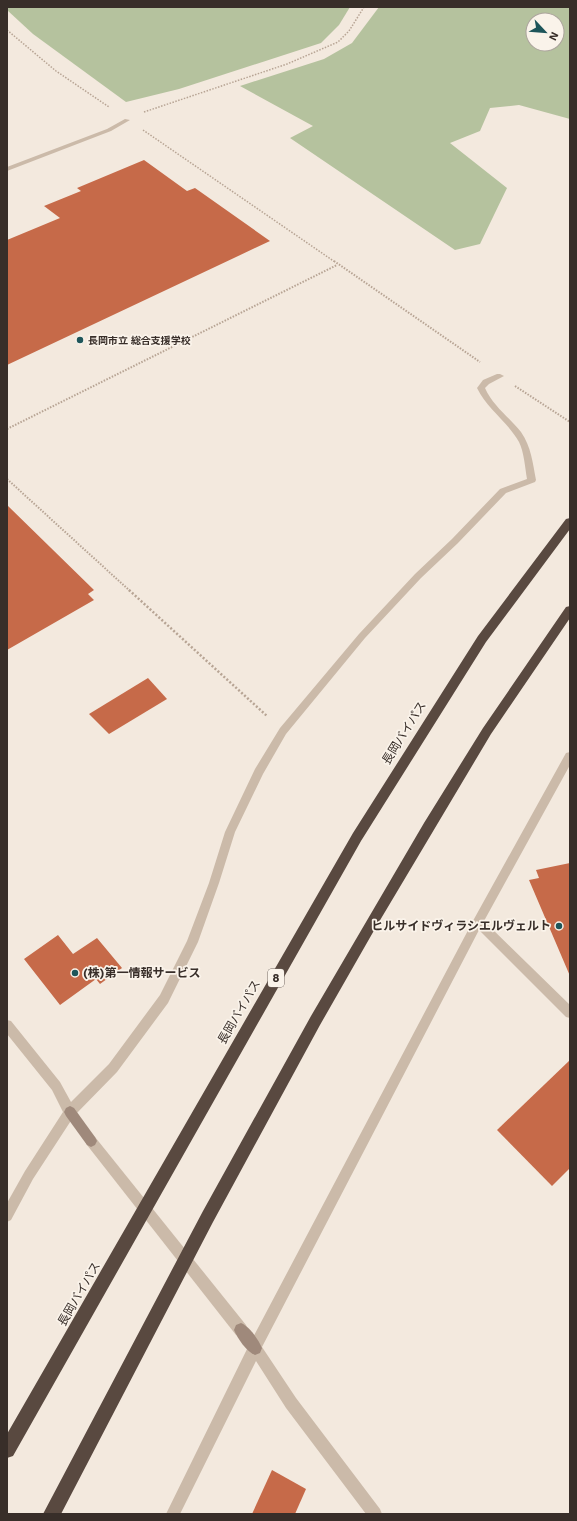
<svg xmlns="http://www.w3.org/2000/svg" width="577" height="1521" viewBox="0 0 577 1521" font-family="'Work Sans','Noto Sans JP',sans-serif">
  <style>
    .green { fill: #b5c29e; fill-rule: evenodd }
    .building { fill: #c66a49 }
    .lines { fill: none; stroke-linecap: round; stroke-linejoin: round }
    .path-far2 { stroke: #b7a494; stroke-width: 1.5; stroke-dasharray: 1.5 1.5; stroke-linecap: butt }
    .path-far1 { stroke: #b7a494; stroke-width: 2; stroke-dasharray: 1.5 1.5; stroke-linecap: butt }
    .path { stroke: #b7a494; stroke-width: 2.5; stroke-dasharray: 2 2; stroke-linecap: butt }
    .street { fill: #cbbaa9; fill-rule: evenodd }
    .secondary { fill: #9f897b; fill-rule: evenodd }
    .highway { fill: #594940; fill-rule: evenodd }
    .poi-dot { fill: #1e555a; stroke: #faf3ea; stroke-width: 1.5 }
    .labels { text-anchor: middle; stroke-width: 3.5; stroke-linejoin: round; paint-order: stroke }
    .far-poi-label { font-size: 10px; font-weight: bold; fill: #382e29; stroke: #faf3ea; text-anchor: start }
    .shield { fill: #faf3ea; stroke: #726963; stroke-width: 1 }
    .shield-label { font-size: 11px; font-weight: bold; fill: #382e29 }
    .street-label { font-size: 12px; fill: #382e29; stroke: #faf3ea }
    .poi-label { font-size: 12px; font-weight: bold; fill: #382e29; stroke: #faf3ea; text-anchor: end }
  </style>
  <rect width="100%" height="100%" fill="#f3e9de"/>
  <g class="green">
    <polygon points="7,7 350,7 339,25 321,43 179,89 126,102 33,34 7,10"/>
    <path d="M379,7H570V119L519,105L490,108L480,131L450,143L507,188L480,244L455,250L290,138L313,126L240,86L324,59L352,43ZM533,20H557V44H533Z"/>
  </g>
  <g class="building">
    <polygon points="144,160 187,191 195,188 270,241 7,365 7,240 60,218 44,206 81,191 77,188"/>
    <polygon points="7,505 94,590 88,594 94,600 7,650"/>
    <polygon points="148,678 167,699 109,734 89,714"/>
    <polygon points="570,863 570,976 529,880 539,878 536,870"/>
    <polygon points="58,935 73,954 97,938 122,968 100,984 96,979 60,1005 24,959"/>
    <polygon points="570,1060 570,1168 552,1186 497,1130"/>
    <polygon points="272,1470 306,1489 295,1514 252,1514"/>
  </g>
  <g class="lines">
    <g class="path-far2">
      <polyline points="7,30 56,71 109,107"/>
      <polyline points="144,112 287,64 338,42 349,31 364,7"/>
      <polyline points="143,130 335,262"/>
    </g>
    <g class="path-far1">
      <polyline points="334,261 480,362"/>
      <polyline points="515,386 570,422"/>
      <polyline points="7,429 337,265"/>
      <polyline points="7,479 130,591"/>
    </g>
    <polyline class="path" points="129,590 267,716"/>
    <g class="street">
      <polygon points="125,119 130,120 111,131 7,171 7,167 107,129"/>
      <path d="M497,374H500L504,376L489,384L485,388C493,406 509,417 521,432C531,446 533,464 536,480L535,482L506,493L458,543L421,578L365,638L286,734L263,774L235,832L219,883L198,942L168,1003L117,1072L74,1116L33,1179L11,1220L7,1222V1203L25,1171L63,1112L52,1090L7,1034V1020L11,1021L60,1082L71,1102L109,1064L160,995L187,941L209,883L225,832L255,769L280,728L359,634L415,574L452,539L500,489L527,479C525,467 524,452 519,442C508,422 487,409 477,388L483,380Z"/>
      <polygon points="570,752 570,765 484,921 570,1005 570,1018 566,1017 479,930 262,1347 296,1398 380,1509 382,1514 366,1514 286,1408 256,1361 180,1514 166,1514 250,1343 474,919 566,753"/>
      <polygon points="91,1135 95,1137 246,1325 248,1330 246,1335 241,1337 236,1335 87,1145 85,1141 87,1137"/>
    </g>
    <g class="secondary">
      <polygon points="70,1106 74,1108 95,1137 97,1141 95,1145 91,1147 87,1145 66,1116 64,1112 66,1108"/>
      <path d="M241,1323C250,1327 258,1339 262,1348L260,1353L255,1355C246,1351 238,1339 234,1330L236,1325Z"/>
    </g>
    <g class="highway">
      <polygon points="570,518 570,529 486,642 361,841 13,1456 7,1458 7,1434 353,833 478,636 566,519"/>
      <polygon points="570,606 570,618 491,734 376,927 320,1025 213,1222 61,1514 43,1514 203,1211 311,1016 424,823 483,728 566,607"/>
    </g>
  </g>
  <g class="poi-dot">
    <circle cx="80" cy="340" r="4"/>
    <circle cx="559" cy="926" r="4"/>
    <circle cx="75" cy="973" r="4"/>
  </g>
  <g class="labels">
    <g class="far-poi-label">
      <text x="88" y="344">長岡市立 総合支援学校</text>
    </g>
    <rect class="shield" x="268" y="969" width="16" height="18" rx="3"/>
    <g class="shield-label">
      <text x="276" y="982">8</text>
    </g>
    <g class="street-label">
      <text transform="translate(404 733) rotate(-58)" y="4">長岡バイパス</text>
      <text transform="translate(239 1012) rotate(-60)" y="4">長岡バイパス</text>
      <text transform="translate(79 1294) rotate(-60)" y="4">長岡バイパス</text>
    </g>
    <g class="poi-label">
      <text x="551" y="930">ヒルサイドヴィラシエルヴェルト</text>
      <text x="83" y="977" text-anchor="start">(株)第一情報サービス</text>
    </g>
  </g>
  <rect width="577" height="1521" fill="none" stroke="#382e29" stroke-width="16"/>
  <g transform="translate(545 32) rotate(116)"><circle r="19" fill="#faf3ea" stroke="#aca49d"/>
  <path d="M0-3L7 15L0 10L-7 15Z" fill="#1e555a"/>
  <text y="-6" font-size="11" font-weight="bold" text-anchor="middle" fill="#382e29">N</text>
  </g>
</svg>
